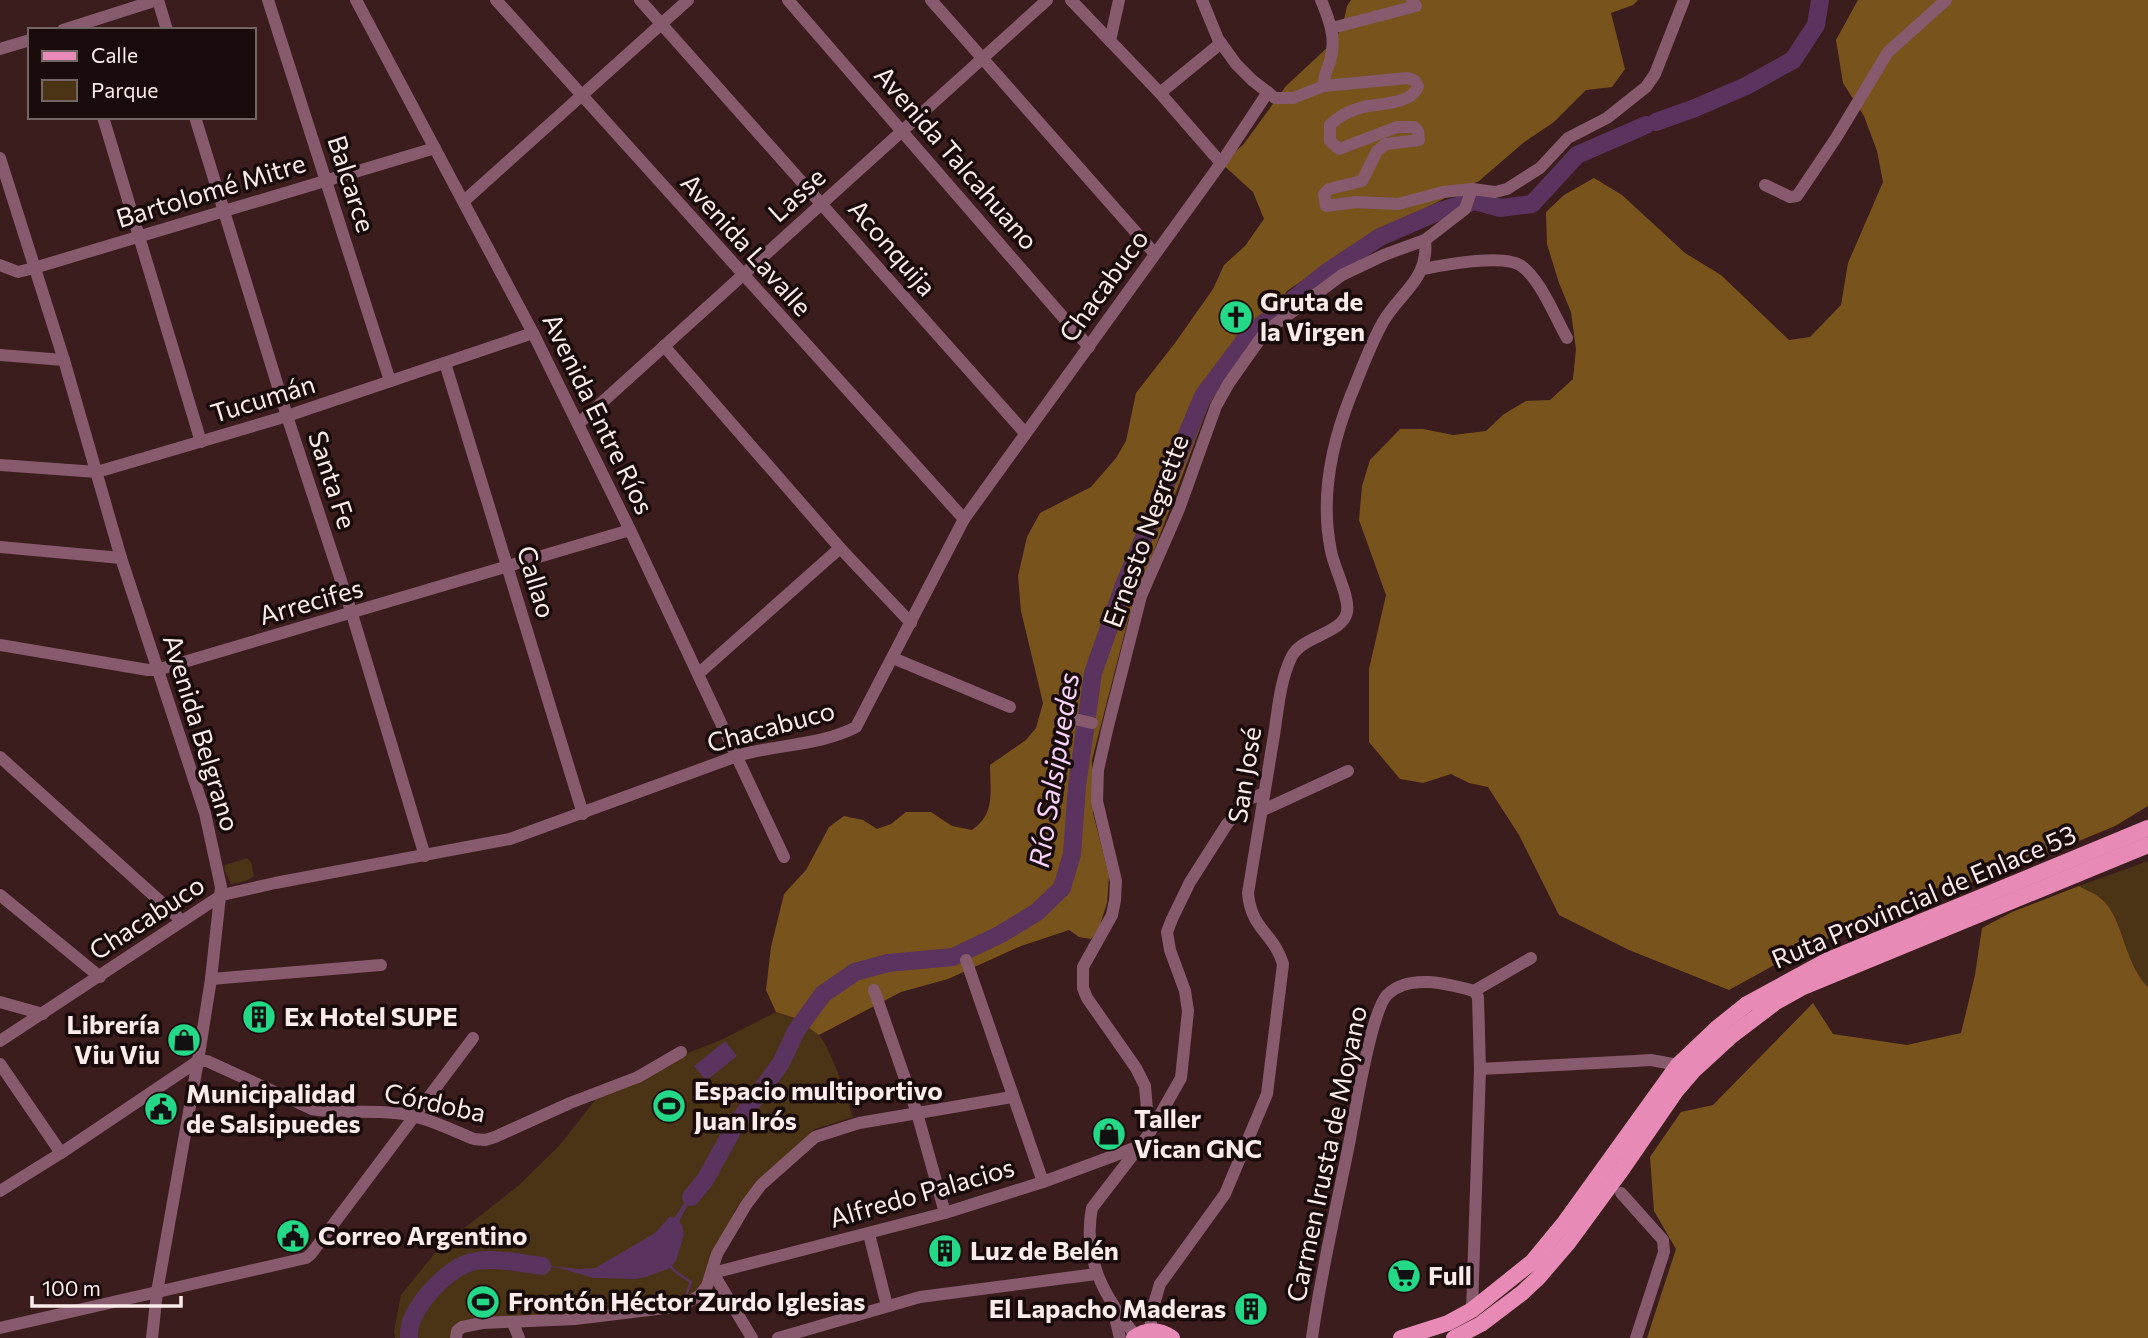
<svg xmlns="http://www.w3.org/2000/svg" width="2148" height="1338" viewBox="0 0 2148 1338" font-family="Commissioner,sans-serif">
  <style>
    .green { fill: #4a3415 }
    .forest { fill: #78541c }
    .water { fill: #5a335e }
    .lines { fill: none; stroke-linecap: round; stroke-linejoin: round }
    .stream { stroke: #5a335e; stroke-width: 2.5 }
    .river { stroke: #5a335e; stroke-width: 18 }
    .minor { stroke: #875a6e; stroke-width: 12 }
    .major { stroke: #e78ab5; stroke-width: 16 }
    .labels { text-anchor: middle; stroke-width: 7; stroke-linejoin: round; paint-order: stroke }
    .street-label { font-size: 26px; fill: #fcebeb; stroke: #190b0b }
    .poi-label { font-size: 26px; font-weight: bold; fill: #fcebeb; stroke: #190b0b; text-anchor: start }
    .water-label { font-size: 28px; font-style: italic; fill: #f9d3fc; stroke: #190b0b }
  </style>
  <rect width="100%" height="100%" fill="#3b1d1d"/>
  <g class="green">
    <polygon points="247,858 251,862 254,876 246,881 231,884 224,869 225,865"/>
    <path d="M2148,861V987C2122,961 2124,915 2099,897C2093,892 2086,890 2079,886Z"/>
    <path d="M776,1012C791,1016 809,1023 819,1035C832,1050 846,1097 853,1117L815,1129L754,1184L735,1210L715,1255L710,1273L689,1299L668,1304L526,1320L460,1321L455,1338H395L394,1331L401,1295L439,1248L518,1186L559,1146L599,1095L678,1057L721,1040Z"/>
  </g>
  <g class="forest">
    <path d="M1351,0H1638L1633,5L1611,13L1625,69L1612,87L1586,90L1554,122L1523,143L1479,181L1360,241L1287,291L1209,404L1128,620L1092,760L1093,813L1109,876L1107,903L1099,928L1091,939L1079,937L1069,930L1021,946L948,979L901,992L819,1035L795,1018L776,1012L766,990L771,947L784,894L806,870L829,827L844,816L863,820L877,829L891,824L906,812H931L952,826L972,830C996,814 990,791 990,765L1026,740L1036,728L1043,703L1021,611L1018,576L1027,537L1040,513L1091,487L1116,458L1126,441L1136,393L1175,343L1213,289L1224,265L1245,246L1264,219L1253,192L1221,163L1243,145L1286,86L1328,47L1342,29L1347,6Z"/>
    <polygon points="1858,0 2148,0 2148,806 2115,826 2038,858 1973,882 1933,889 1843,935 1818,941 1729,990 1629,950 1559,915 1519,835 1488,787 1469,783 1451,774 1423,783 1400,779 1369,742 1369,669 1386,595 1359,520 1362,486 1370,460 1400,429 1423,429 1453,435 1486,431 1504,414 1526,401 1550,400 1573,379 1576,349 1571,312 1559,283 1547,244 1546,212 1564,195 1594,178 1622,195 1685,253 1721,275 1789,340 1810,337 1841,305 1848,263 1883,182 1877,151 1864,116 1843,83 1836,40"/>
    <path d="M2079,886C2086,890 2093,892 2099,897C2124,915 2122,961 2148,987V1338H1647L1676,1249L1654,1211L1650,1157L1681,1112L1713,1105L1813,1003L1833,1034L1907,1045L1961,1033L1975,975L1982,928L2012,912Z"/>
  </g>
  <g class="water">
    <polygon points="725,1041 737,1056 706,1081 694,1066"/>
    <polygon points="705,1180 690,1200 679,1222 682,1225 684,1234 676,1261 670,1268 646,1277 635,1279 594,1278 559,1268 520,1263 579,1269 595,1268 655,1233 670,1216 674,1218 698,1183"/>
  </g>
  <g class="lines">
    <polyline class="stream" points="670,1266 677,1273 691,1282 686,1296"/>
    <g class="river">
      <polyline points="1656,122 1695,108 1746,86 1793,60 1816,25 1820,0"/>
      <polyline points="691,1197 705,1180 735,1126 781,1063 796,1031 823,994 855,972 888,963 953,957 1001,934 1037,912 1062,888 1072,854 1077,786 1093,673 1124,585 1203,396 1248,336 1327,272 1380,237 1440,211 1475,201 1500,208 1532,204 1577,155 1646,125"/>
      <path d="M409,1338C406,1311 446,1269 471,1262C494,1257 520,1263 542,1266"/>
    </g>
    <g class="minor">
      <polyline points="158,0 167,30"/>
      <polyline points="268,0 390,381"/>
      <polyline points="356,0 533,333 630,530 784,857"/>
      <polyline points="496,0 964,519"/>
      <polyline points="640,0 1025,433"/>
      <polyline points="788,0 1089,347"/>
      <polyline points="931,0 1155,254"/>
      <polyline points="1071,0 1160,93 1221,163"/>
      <path d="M1202,0L1218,39L1236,64L1252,80L1275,98H1293L1324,86L1408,78L1415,81L1418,86C1412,105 1379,103 1363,107C1351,110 1338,117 1330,125V141L1339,149L1397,127H1414L1418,131L1419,140L1386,144L1377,151L1362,181L1329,189L1324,194L1326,206L1356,202L1398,204L1443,192L1472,189L1495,192L1507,189L1540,168L1568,138L1607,118L1646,87L1655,74L1684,0"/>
      <path d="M1321,0C1329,19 1336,37 1331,57C1329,68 1323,74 1324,86"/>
      <polyline points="1332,28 1416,6 1412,0"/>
      <polyline points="63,30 157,0"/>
      <polyline points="1110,41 1119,0"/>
      <polyline points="0,49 30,40"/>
      <polyline points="1160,93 1221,43"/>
      <polyline points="103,117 201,442"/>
      <polyline points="195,117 287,416 352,614 425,856"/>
      <polyline points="0,158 64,360 121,558 205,813 221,887 211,979 198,1061 157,1292 152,1338"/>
      <polyline points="1765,185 1790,197 1797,196 1836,138 1888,52 1946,0"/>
      <polyline points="464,201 688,0"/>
      <polyline points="0,265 18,272 34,268 435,148"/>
      <path d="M1423,269C1443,265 1502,254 1520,265C1540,278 1555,317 1567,338"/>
      <polyline points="664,346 840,548 911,623"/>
      <polyline points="0,355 64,360"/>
      <polyline points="445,363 583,814"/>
      <polyline points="578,424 1047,0"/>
      <polyline points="0,465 97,472 287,416 533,333"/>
      <polyline points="0,547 121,558"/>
      <polyline points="0,645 148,670 157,670 630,530"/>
      <polyline points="893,658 1010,707"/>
      <polyline points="698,674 840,548"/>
      <polyline points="1070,718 1092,723"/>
      <polyline points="0,757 182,921"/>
      <polyline points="1263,810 1348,771"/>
      <polyline points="0,895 100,977"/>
      <polyline points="966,960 1043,1182"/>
      <polyline points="211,979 381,965"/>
      <polyline points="874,990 917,1113 945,1213"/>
      <polyline points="1474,991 1531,958"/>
      <polyline points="0,1002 43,1014"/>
      <path d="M0,1041L222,895L275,883L510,839L737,756C776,744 820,746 856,727L964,519L1221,163L1268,92"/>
      <polyline points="0,1064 61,1153"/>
      <polyline points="1480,1069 1635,1061 1651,1060 1678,1065"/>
      <polyline points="1149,1134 1145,1086 1136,1068 1087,998 1083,988 1083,967 1112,915 1115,900 1116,881 1097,801 1098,770 1108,726 1141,596 1179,509 1216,406 1229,383 1265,332 1342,275 1384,255 1425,240 1465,209 1472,189"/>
      <path d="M0,1191L61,1153L198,1061H207L312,1109C340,1114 367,1110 395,1113C422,1115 449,1129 474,1139L485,1140L495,1137L570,1103L638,1077L681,1052"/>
      <polyline points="1621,1193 1663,1240 1664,1252 1636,1338"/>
      <polyline points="869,1234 887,1306"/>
      <polyline points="1114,1313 1120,1338"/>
      <polyline points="513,1323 519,1338"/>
      <polyline points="0,1328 306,1258 311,1254 473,1038"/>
      <path d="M1151,1331V1314L1160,1284L1225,1194L1267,1094L1283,964C1274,933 1251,930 1248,893C1257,840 1265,788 1274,735C1278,710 1280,681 1291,658C1300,636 1343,634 1347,612C1350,597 1334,568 1331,551C1320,498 1331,445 1351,395C1361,371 1370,345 1383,322C1401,291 1429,280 1425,240"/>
      <path d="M1136,1336C1105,1298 1082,1259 1092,1208L1149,1134L1181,1078L1188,1011L1185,991L1170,950L1167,932L1172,919L1190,882L1227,824L1250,799L1264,793"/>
      <polyline points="456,1338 457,1331 462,1327 482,1323 575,1319 682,1306 700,1295 707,1286 717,1254 746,1205 761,1185 815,1137 859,1123 1012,1097"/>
      <polyline points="752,1338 713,1273 945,1213 1043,1182 1140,1146"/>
      <polyline points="778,1338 920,1297 1096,1274"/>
      <path d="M1312,1338C1321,1271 1337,1205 1350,1139C1355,1112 1371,1012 1387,995C1409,973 1448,984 1474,991L1478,997L1480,1069L1472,1310"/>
    </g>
    <g class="major">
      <path d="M1134,1338C1146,1329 1159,1329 1172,1338"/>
      <polyline points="1401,1338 1448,1323 1472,1310 1532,1262 1565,1222 1678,1065 1717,1028 1747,1004 1826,961 2148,828"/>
      <polyline points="1454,1338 1481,1324 1522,1293 1538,1278 1568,1243 1623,1168 1676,1091 1694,1070 1730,1037 1776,1002 1803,987 2148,845"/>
    </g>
  </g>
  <defs>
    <g id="church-disc" transform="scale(1.75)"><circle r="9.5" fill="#23d886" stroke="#190b0b"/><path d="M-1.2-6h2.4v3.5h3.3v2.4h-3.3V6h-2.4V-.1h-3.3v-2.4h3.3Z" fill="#111"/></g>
    <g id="building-disc" transform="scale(1.75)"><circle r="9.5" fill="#23d886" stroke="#190b0b"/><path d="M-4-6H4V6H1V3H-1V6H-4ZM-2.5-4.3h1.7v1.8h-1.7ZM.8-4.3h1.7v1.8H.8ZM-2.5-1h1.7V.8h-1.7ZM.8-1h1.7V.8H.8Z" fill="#111"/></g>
    <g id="shop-disc" transform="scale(1.75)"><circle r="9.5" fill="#23d886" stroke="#190b0b"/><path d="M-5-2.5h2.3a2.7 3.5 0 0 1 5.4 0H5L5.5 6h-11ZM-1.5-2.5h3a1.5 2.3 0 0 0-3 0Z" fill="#111"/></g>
    <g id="stadium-disc" transform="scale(1.75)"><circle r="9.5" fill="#23d886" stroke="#190b0b"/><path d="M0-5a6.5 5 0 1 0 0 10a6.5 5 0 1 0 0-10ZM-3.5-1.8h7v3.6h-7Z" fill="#111"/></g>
    <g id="civic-disc" transform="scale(1.75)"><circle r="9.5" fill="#23d886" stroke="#190b0b"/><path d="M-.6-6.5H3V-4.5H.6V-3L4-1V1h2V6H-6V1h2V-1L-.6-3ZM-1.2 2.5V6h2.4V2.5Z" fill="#111"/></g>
    <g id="supermarket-disc" transform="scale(1.75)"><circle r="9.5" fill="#23d886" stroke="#190b0b"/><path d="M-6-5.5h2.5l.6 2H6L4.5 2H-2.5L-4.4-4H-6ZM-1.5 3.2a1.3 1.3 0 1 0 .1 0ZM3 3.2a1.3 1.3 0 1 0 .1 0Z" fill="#111"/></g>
  </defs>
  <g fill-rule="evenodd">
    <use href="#church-disc" x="1236" y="317"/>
    <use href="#building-disc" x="259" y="1017"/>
    <use href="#shop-disc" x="184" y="1040"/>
    <use href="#stadium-disc" x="669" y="1106"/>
    <use href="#civic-disc" x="161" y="1109"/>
    <use href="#shop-disc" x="1109" y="1134"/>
    <use href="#civic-disc" x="293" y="1236"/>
    <use href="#building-disc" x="945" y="1251"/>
    <use href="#supermarket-disc" x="1404" y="1276"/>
    <use href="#stadium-disc" x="483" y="1302"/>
    <use href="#building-disc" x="1251" y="1309"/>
  </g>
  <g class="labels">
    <g class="street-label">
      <text transform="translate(956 158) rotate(49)" y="9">Avenida Talcahuano</text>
      <text transform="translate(351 184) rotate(72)" y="9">Balcarce</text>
      <text transform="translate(211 191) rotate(-17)" y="9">Bartolomé Mitre</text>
      <text transform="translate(797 195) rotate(-42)" y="9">Lasse</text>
      <text transform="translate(746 245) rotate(48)" y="9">Avenida Lavalle</text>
      <text transform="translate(892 248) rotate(49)" y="9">Aconquija</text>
      <text transform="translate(1104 286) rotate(-54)" y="9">Chacabuco</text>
      <text transform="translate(263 399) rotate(-17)" y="9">Tucumán</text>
      <text transform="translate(598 414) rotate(64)" y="9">Avenida Entre Ríos</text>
      <text transform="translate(332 480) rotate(72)" y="9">Santa Fe</text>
      <text transform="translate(1146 531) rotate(-70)" y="9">Ernesto Negrette</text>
      <text transform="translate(536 582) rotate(73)" y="9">Callao</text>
      <text transform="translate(311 602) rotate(-16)" y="9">Arrecifes</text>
      <text transform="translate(771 727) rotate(-15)" y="9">Chacabuco</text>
      <text transform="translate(201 733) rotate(73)" y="9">Avenida Belgrano</text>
      <text transform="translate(1245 775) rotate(-81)" y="9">San José</text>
      <text transform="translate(1924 897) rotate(-23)" y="9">Ruta Provincial de Enlace 53</text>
      <text transform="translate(147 918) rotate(-33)" y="9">Chacabuco</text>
      <text transform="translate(435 1103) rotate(12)" y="9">Córdoba</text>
      <text transform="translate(1327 1154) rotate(-78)" y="9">Carmen Irusta de Moyano</text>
      <text transform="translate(922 1193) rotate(-16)" y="9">Alfredo Palacios</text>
    </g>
    <g class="poi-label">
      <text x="1260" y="311">Gruta de<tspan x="1260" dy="30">la Virgen</tspan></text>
      <text x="284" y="1026">Ex Hotel SUPE</text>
      <text x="160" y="1034" text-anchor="end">Librería<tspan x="160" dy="30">Viu Viu</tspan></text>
      <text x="694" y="1100">Espacio multiportivo<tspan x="694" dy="30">Juan Irós</tspan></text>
      <text x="186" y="1103">Municipalidad<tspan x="186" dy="30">de Salsipuedes</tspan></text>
      <text x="1134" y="1128">Taller<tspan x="1134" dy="30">Vican GNC</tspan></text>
      <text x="318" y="1245">Correo Argentino</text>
      <text x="970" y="1260">Luz de Belén</text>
      <text x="1428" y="1285">Full</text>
      <text x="508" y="1311">Frontón Héctor Zurdo Iglesias</text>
      <text x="1226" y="1318" text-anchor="end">El Lapacho Maderas</text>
    </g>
    <g class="water-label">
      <text transform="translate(1054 770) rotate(-81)" y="10">Río Salsipuedes</text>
    </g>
  </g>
  <rect x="28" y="28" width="228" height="91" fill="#190b0b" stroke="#746565" stroke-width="2"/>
  <rect x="42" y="51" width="35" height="10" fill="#e78ab5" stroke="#746565" stroke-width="2"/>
  <text x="91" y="63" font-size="21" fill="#fcebeb">Calle</text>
  <rect x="42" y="80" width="35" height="21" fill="#4a3415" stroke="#746565" stroke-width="2"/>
  <text x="91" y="98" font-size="21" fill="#fcebeb">Parque</text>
  <path d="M32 1296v10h149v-10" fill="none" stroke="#fcebeb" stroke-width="3.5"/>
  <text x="42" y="1296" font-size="21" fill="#fcebeb" stroke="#190b0b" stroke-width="5" paint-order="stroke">100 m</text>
</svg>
